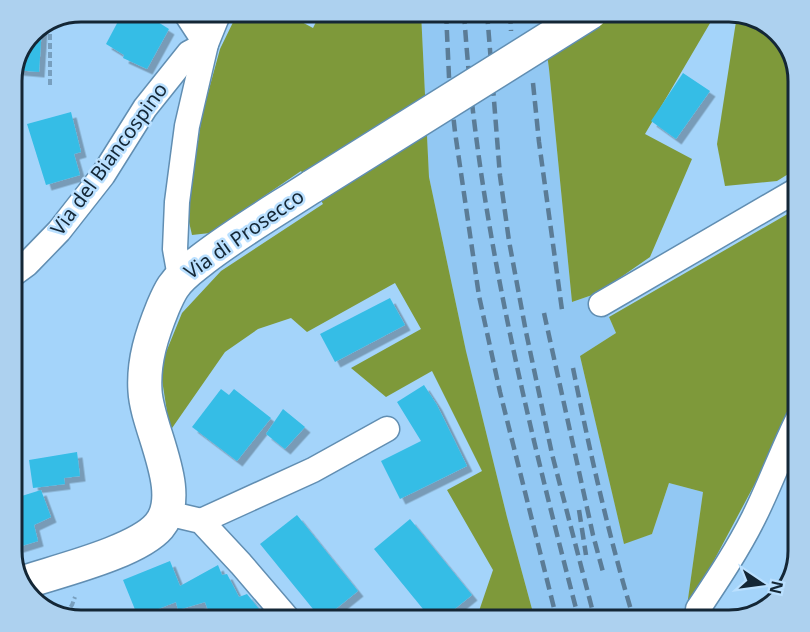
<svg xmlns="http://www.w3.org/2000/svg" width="810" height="632" viewBox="0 0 810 632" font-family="'Noto Sans',sans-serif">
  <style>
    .built { fill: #92c8f3 }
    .forest { fill: #7e993a }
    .building { fill: #36bde6; filter: url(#shadow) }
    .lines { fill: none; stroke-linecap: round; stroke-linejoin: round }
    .minor-casing { stroke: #618eb2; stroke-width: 27 }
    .secondary-casing { stroke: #618eb2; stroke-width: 36 }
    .path { stroke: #789fbe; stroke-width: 4; stroke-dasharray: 6 3; stroke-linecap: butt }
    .minor { stroke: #fff; stroke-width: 24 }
    .secondary { stroke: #fff; stroke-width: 33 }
    .rail { stroke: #5b7c96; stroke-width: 4.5; stroke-dasharray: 12 6; stroke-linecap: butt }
    .secondary-bridge-casing { stroke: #618eb2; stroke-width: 36; stroke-linecap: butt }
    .secondary-bridge { stroke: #fff; stroke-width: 33 }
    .labels { text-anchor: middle; stroke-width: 5; stroke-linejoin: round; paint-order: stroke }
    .street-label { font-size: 20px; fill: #142736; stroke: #bae0ff }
    .rim { fill: none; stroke: #142736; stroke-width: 3 }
  </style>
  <defs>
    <filter id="shadow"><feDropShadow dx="5.5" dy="5.5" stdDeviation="0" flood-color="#0004"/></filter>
  </defs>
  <rect width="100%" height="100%" fill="#a4d4fa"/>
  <polygon class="built" points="421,12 543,12 543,24 549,69 572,302 598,293 616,333 580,356 624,543 652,534 669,483 703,492 686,613 707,615 705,620 535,620 507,517 466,351 429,177"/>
  <g class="forest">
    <polygon points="238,12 283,12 313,28 321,12 421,12 429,177 466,351 507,517 535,620 484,620 479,611 493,570 447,490 482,471 432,371 386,397 351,368 421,329 395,283 307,332 291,318 258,329 225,352 170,431 160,367 182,313 221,271 323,204 313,186 301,171 210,233 192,235 187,213 202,115 220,49"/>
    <polygon points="543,12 719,12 716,13 645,134 692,159 650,257 598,293 572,302 549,69 543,24"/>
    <polygon points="737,15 774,29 798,81 798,168 777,181 725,186 717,144"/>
    <polygon points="791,212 798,217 798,394 759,476 686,613 703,492 669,483 652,534 624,544 580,356 616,333 609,317"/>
    <polygon points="727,610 734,618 729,620 705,620 707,615"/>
  </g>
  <g class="building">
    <polygon points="123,12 142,12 169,29 147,69 123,58 124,55 106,44"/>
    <polygon points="42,27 39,72 16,70 35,29"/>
    <polygon points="683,73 710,91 676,139 651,121"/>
    <polygon points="71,112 81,152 74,154 80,175 46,185 27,124"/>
    <polygon points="390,298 405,325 335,362 320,334"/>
    <polygon points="424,385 437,405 467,466 400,499 381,461 421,441 397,402"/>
    <polygon points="221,389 229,395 234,389 271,418 237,461 192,427"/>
    <polygon points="283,409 305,427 285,449 266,434"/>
    <polygon points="77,452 80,476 64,478 65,484 33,488 29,460"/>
    <polygon points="41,490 51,517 34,525 38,541 12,549 12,499"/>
    <polygon points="297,515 358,591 322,620 260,544"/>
    <polygon points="410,519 472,595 441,620 432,620 374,549"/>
    <polygon points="170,561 180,586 218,565 222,575 227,574 239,597 247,594 268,620 230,620 223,612 211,618 205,602 178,610 176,602 138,617 123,580"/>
  </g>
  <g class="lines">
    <g class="minor-casing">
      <g id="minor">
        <polyline points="12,275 27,264 59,231 103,175 145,108 189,53 206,44 185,12"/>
        <polyline points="180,277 175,249 177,202 187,126 206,44 219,12"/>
        <polyline points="601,304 797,190"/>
        <polyline points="167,513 201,521 241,564 289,620"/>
        <polyline points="201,521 313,470 387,429"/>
        <path d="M698,609C718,579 738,549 754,517C770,485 782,451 798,419"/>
      </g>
    </g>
    <g class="secondary-casing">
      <path id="secondary" d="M25,582C58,571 137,552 159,526C187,493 147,429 145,391C143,361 152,334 163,307C166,300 169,293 173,287C181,275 192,268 203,259C238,232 276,210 313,186"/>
    </g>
    <g class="path">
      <polyline points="50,85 50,24"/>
      <polyline points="65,614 72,605 75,597"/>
    </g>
    <use href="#minor" class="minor"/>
    <use href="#secondary" class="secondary"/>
    <g class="rail">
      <polyline points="446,12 449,77 455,132 479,296 500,392 557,620"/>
      <path d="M464,12C477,219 527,420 579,620"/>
      <polyline points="487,12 500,176 509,241 526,332 552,454 595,620"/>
      <polyline points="510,12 511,31"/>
      <polyline points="529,12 529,22"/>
      <polyline points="533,83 539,142 562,310"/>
      <polyline points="544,313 593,535 603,572"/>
      <path d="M573,368C590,453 609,537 634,620"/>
      <polyline points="579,510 586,555"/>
    </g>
    <g class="secondary-bridge-casing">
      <polyline id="secondary-bridge" points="313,186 591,12"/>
    </g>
    <use href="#secondary-bridge" class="secondary-bridge"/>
  </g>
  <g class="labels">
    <g class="street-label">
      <text transform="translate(109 159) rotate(-54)" y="7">Via del Biancospino</text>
      <text transform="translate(244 234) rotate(-35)" y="7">Via di Prosecco</text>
    </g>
  </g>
  <path d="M0 0H810V632H0ZM81 22H729A59 59 0 0 1 788 81V551A59 59 0 0 1 729 610H81A59 59 0 0 1 22 551V81A59 59 0 0 1 81 22Z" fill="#add1ef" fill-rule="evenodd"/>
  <path class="rim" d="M81 22H729A59 59 0 0 1 788 81V551A59 59 0 0 1 729 610H81A59 59 0 0 1 22 551V81A59 59 0 0 1 81 22Z"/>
  <g transform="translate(762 584) rotate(103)" stroke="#bae0ff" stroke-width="4.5" paint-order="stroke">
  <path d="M0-4.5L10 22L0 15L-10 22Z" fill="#142736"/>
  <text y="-9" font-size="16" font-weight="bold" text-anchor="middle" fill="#142736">N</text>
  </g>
</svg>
